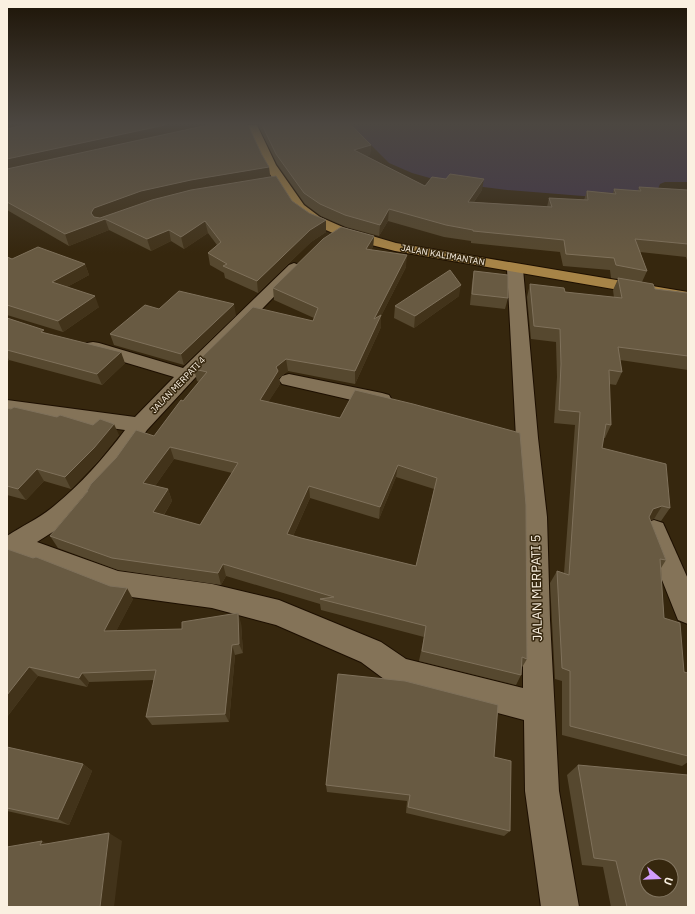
<svg xmlns="http://www.w3.org/2000/svg" width="695" height="914" viewBox="0 0 695 914" font-family="'IBM Plex Sans',sans-serif">
  <style>
    .green { fill: #42364b }
    .lines { fill: none; stroke-linecap: round; stroke-linejoin: round }
    .street-casing { stroke: #1d0f00; stroke-width: 2 }
    .primary-casing { stroke: #1d0f00; stroke-width: 2 }
    .street { fill: #847358; fill-rule: evenodd }
    .primary { fill: #a78447; fill-rule: evenodd }
    .wall { fill: #56482f; fill-rule: evenodd }
    .shaded-wall { fill: #42331a }
    .building { fill: #685a42; stroke: #7f715b; fill-rule: evenodd }
    .labels { text-anchor: middle; stroke-width: 3; stroke-linejoin: round; paint-order: stroke }
    .far-street-label { font-size: 9px; fill: #faf0e1; stroke: #36270e }
    .near-street-label { font-size: 13px; fill: #faf0e1; stroke: #36270e }
  </style>
  <rect width="100%" height="100%" fill="#36270e"/>
  <polygon class="green" points="344,125 688,125 688,182 665,182 660,184 658,189 608,198 507,190 444,182 412,173 389,163 365,139"/>
  <g class="lines">
    <g class="street-casing">
      <g id="street">
        <path d="M294,263L299,265L302,268L299,271L194,379L147,430L120,469L99,492L70,521L37,542L118,571L212,584L279,600L381,642L406,659L523,688V517L516,438L507,269L510,266L515,264L520,266L523,269L538,438L547,517L550,620L559,791L579,907H541L525,791L524,720L399,687L388,682L361,662L276,625L212,608L117,595L44,566L14,557L7,560V536C22,526 40,518 54,506C81,484 104,458 125,430L7,414V400L135,417L174,377L87,351L84,347L87,343L93,342L99,343L183,368L289,265Z"/>
        <polygon points="289,374 382,393 389,395 392,400 389,405 382,407 282,384 279,380 282,376"/>
        <polygon points="654,520 663,523 688,579 688,624 678,620 642,530 645,523"/>
      </g>
    </g>
    <g class="primary-casing">
      <polygon id="primary" points="247,125 257,125 276,165 304,205 320,217 345,228 396,243 688,292 688,302 395,251 348,239 335,234 310,223 294,211 264,165"/>
    </g>
    <use href="#street" class="street"/>
    <use href="#primary" class="primary"/>
  </g>
  <g class="wall">
    <polygon points="258,125 351,125 371,145 370,155 366,156 425,186 482,190 474,202 547,207 549,198 584,200 587,191 613,193 614,189 638,191 639,187 688,190 688,264 686,257 640,252 647,271 642,282 655,289 688,293 688,370 620,360 622,372 616,385 609,384 611,425 605,438 603,438 602,448 670,508 661,521 654,519 650,520 666,560 661,568 664,618 684,672 688,673 688,762 682,766 562,735 562,681 555,679 550,583 557,571 564,573 575,425 554,423 557,377 556,342 531,339 527,297 530,284 565,292 614,298 613,290 618,279 611,278 610,270 563,266 560,252 471,243 471,241 444,237 388,221 379,236 346,227 321,216 305,204 277,164"/>
    <polygon points="7,129 262,155 269,167 270,177 292,201 309,213 326,220 326,232 311,242 258,293 225,278 224,273 210,265 208,253 217,245 208,233 184,249 171,241 151,251 109,230 69,246 7,210"/>
    <path d="M374,236L373,247L371,250L406,267L381,316V327L355,384L288,371L279,378L280,384L268,402L340,418L413,404L527,659L521,669V675L516,685L419,661L424,637L321,610L320,604L226,576L221,585L118,570L58,548L50,536L87,492V491L154,436L183,401L199,382L197,381L194,369L198,364L197,362L313,321L314,318L274,300L273,288ZM174,459L232,473L200,525L164,515L172,501L168,489L155,486ZM396,477L434,489L416,566L301,538L293,536L310,498L379,519Z"/>
    <polygon points="7,257 12,259 85,264 89,275 67,287 99,307 63,332 7,315"/>
    <polygon points="474,271 508,298 505,309 470,305 472,283"/>
    <polygon points="459,296 414,328 394,318 395,306"/>
    <polygon points="159,309 236,315 184,365 114,345 110,334"/>
    <polygon points="7,318 45,333 125,363 102,385 9,360 7,362"/>
    <polygon points="7,408 119,435 99,460 71,489 44,481 26,500 7,495"/>
    <polygon points="7,549 133,599 116,631 182,629 241,623 243,653 235,655 229,722 152,725 146,717 154,680 89,682 87,687 38,676 7,717"/>
    <polygon points="7,747 83,764 92,771 69,825 7,811"/>
    <polygon points="494,757 510,831 504,836 406,813 407,801 327,792 326,785"/>
    <polygon points="578,765 688,907 611,907 603,867 582,865 567,775"/>
  </g>
  <g class="shaded-wall">
    <polygon points="165,125 211,125 7,170 7,159"/>
    <polygon points="371,145 370,155 354,160 354,150"/>
    <polygon points="269,167 270,177 193,191 144,203 97,220 105,219 109,230 69,246 65,234 91,213 94,208 141,191 191,180"/>
    <polygon points="484,179 482,190 466,213 468,202"/>
    <polygon points="389,209 388,221 379,236 380,225"/>
    <polygon points="326,220 326,232 311,242 258,293 257,281 310,230"/>
    <polygon points="205,221 208,233 184,249 181,237"/>
    <polygon points="169,230 171,241 151,251 147,239"/>
    <polygon points="374,236 373,247 366,260 366,249"/>
    <polygon points="407,255 406,267 381,316 381,327 355,384 355,371 374,319"/>
    <polygon points="85,264 89,275 56,293 52,282"/>
    <polygon points="461,285 459,296 414,328 415,316"/>
    <polygon points="95,296 99,307 63,332 58,321"/>
    <polygon points="234,304 236,315 184,365 181,354"/>
    <polygon points="121,352 125,363 102,385 97,374"/>
    <polygon points="7,356 9,360 7,362"/>
    <polygon points="286,359 288,371 279,378 280,384 262,412 260,400 276,367"/>
    <polygon points="114,424 119,435 99,460 71,489 65,477"/>
    <polygon points="170,447 174,459 148,496 143,483"/>
    <polygon points="398,465 396,477 379,519 380,507"/>
    <polygon points="37,469 44,481 26,500 18,489"/>
    <polygon points="309,486 310,498 289,545 287,534"/>
    <polygon points="168,489 172,501 158,524 153,512"/>
    <polygon points="662,506 654,519 645,522 653,509"/>
    <polygon points="223,564 226,576 221,585 218,573"/>
    <polygon points="127,588 133,599 111,641 104,631"/>
    <polygon points="238,613 241,623 243,653 239,644"/>
    <polygon points="232,645 235,655 229,722 225,714"/>
    <polygon points="29,667 38,676 7,717 7,695"/>
    <polygon points="82,673 89,682 87,687 79,678"/>
    <polygon points="83,764 92,771 69,825 58,819"/>
    <polygon points="109,833 122,841 114,907 100,907"/>
    <polygon points="42,841 58,849 40,845"/>
  </g>
  <g class="building">
    <polygon points="23,125 165,125 7,159 7,129"/>
    <polygon points="208,125 248,125 262,155 269,167 191,180 141,191 94,208 91,213 94,217 100,218 152,200 191,190 276,176 292,201 309,213 326,220 310,230 257,281 223,266 227,264 208,253 221,242 205,221 181,237 169,230 147,239 105,219 65,234 7,202 7,169"/>
    <polygon points="262,125 351,125 371,145 354,150 425,186 432,177 446,179 450,174 484,179 468,202 552,207 549,198 588,200 587,191 616,194 614,189 641,191 639,187 688,190 688,244 635,239 647,271 616,265 614,258 566,254 564,240 473,231 473,230 446,225 389,209 380,225 345,215 320,204 304,193 276,154"/>
    <path d="M341,227L374,236L366,249L407,255L374,319L381,315L355,371L286,359L276,367L278,371L260,400L340,418L355,390L413,404L520,433L526,505L527,659L522,657L521,675L422,651L426,626L320,599L334,597L223,564L218,573L112,558L50,536L88,491H87L91,484L116,458L136,430L154,436L181,400L183,401L207,372L194,369L199,363L197,362L253,307L313,321L318,308L273,288L323,239ZM170,447L238,463L200,525L153,512L168,489L143,483ZM398,465L437,478L416,566L301,538L287,534L309,486L380,507Z"/>
    <polygon points="38,247 85,264 52,282 95,296 58,321 7,305 7,257 12,259"/>
    <polygon points="450,270 461,285 415,316 395,306"/>
    <polygon points="474,271 508,275 508,298 472,294"/>
    <polygon points="618,278 653,284 655,289 688,293 688,356 618,347 622,372 609,370 611,425 606,424 602,448 666,464 670,508 662,506 653,509 649,517 666,560 660,559 664,618 680,623 684,672 688,673 688,756 570,726 570,671 562,668 557,571 569,575 580,412 559,410 561,364 560,329 534,326 530,284 564,288 565,292 622,298"/>
    <polygon points="179,291 234,304 181,354 110,334 145,305 159,309"/>
    <polygon points="7,318 44,330 41,332 121,352 97,374 7,350"/>
    <polygon points="14,407 57,417 60,415 93,425 100,419 114,424 94,448 65,477 37,469 18,489 7,486 7,408 11,409"/>
    <polygon points="7,549 33,558 36,557 110,586 127,588 104,631 182,629 182,622 238,613 239,644 232,645 225,714 146,717 156,670 82,673 79,678 29,667 7,695"/>
    <polygon points="338,674 405,681 498,705 494,757 511,761 510,831 408,807 410,795 326,785"/>
    <polygon points="7,747 83,764 58,819 7,808"/>
    <path d="M578,765L688,775V907H627L616,861L594,858ZM647,866H671V890H647Z"/>
    <polygon points="109,833 100,907 7,907 7,847 42,841 40,845"/>
  </g>
  <linearGradient id="sky" x2="0" y2="1"><stop stop-color="#1e1508"/><stop offset="0.49" stop-color="#4c4741"/><stop offset="1" stop-color="#4c4741" stop-opacity="0"/></linearGradient>
  <rect width="695" height="253" fill="url(#sky)"/>
  <g class="labels">
    <g class="far-street-label">
      <text transform="translate(443 255) rotate(10)" y="3">JALAN KALIMANTAN</text>
      <text transform="translate(178 385) rotate(-46)" y="3">JALAN MERPATI 4</text>
    </g>
    <g class="near-street-label">
      <text transform="translate(536 588) rotate(-91)" y="5">JALAN MERPATI 5</text>
    </g>
  </g>
  <rect width="695" height="914" fill="none" stroke="#faf0e1" stroke-width="16"/>
  <g transform="translate(659 878) rotate(109)"><circle r="19" fill="#36270e" stroke="#847762"/>
  <path d="M0-3L7 15L0 10L-7 15Z" fill="#d39cfc"/>
  <text y="-6" font-size="11" font-weight="bold" text-anchor="middle" fill="#faf0e1">U</text>
  </g>
</svg>
